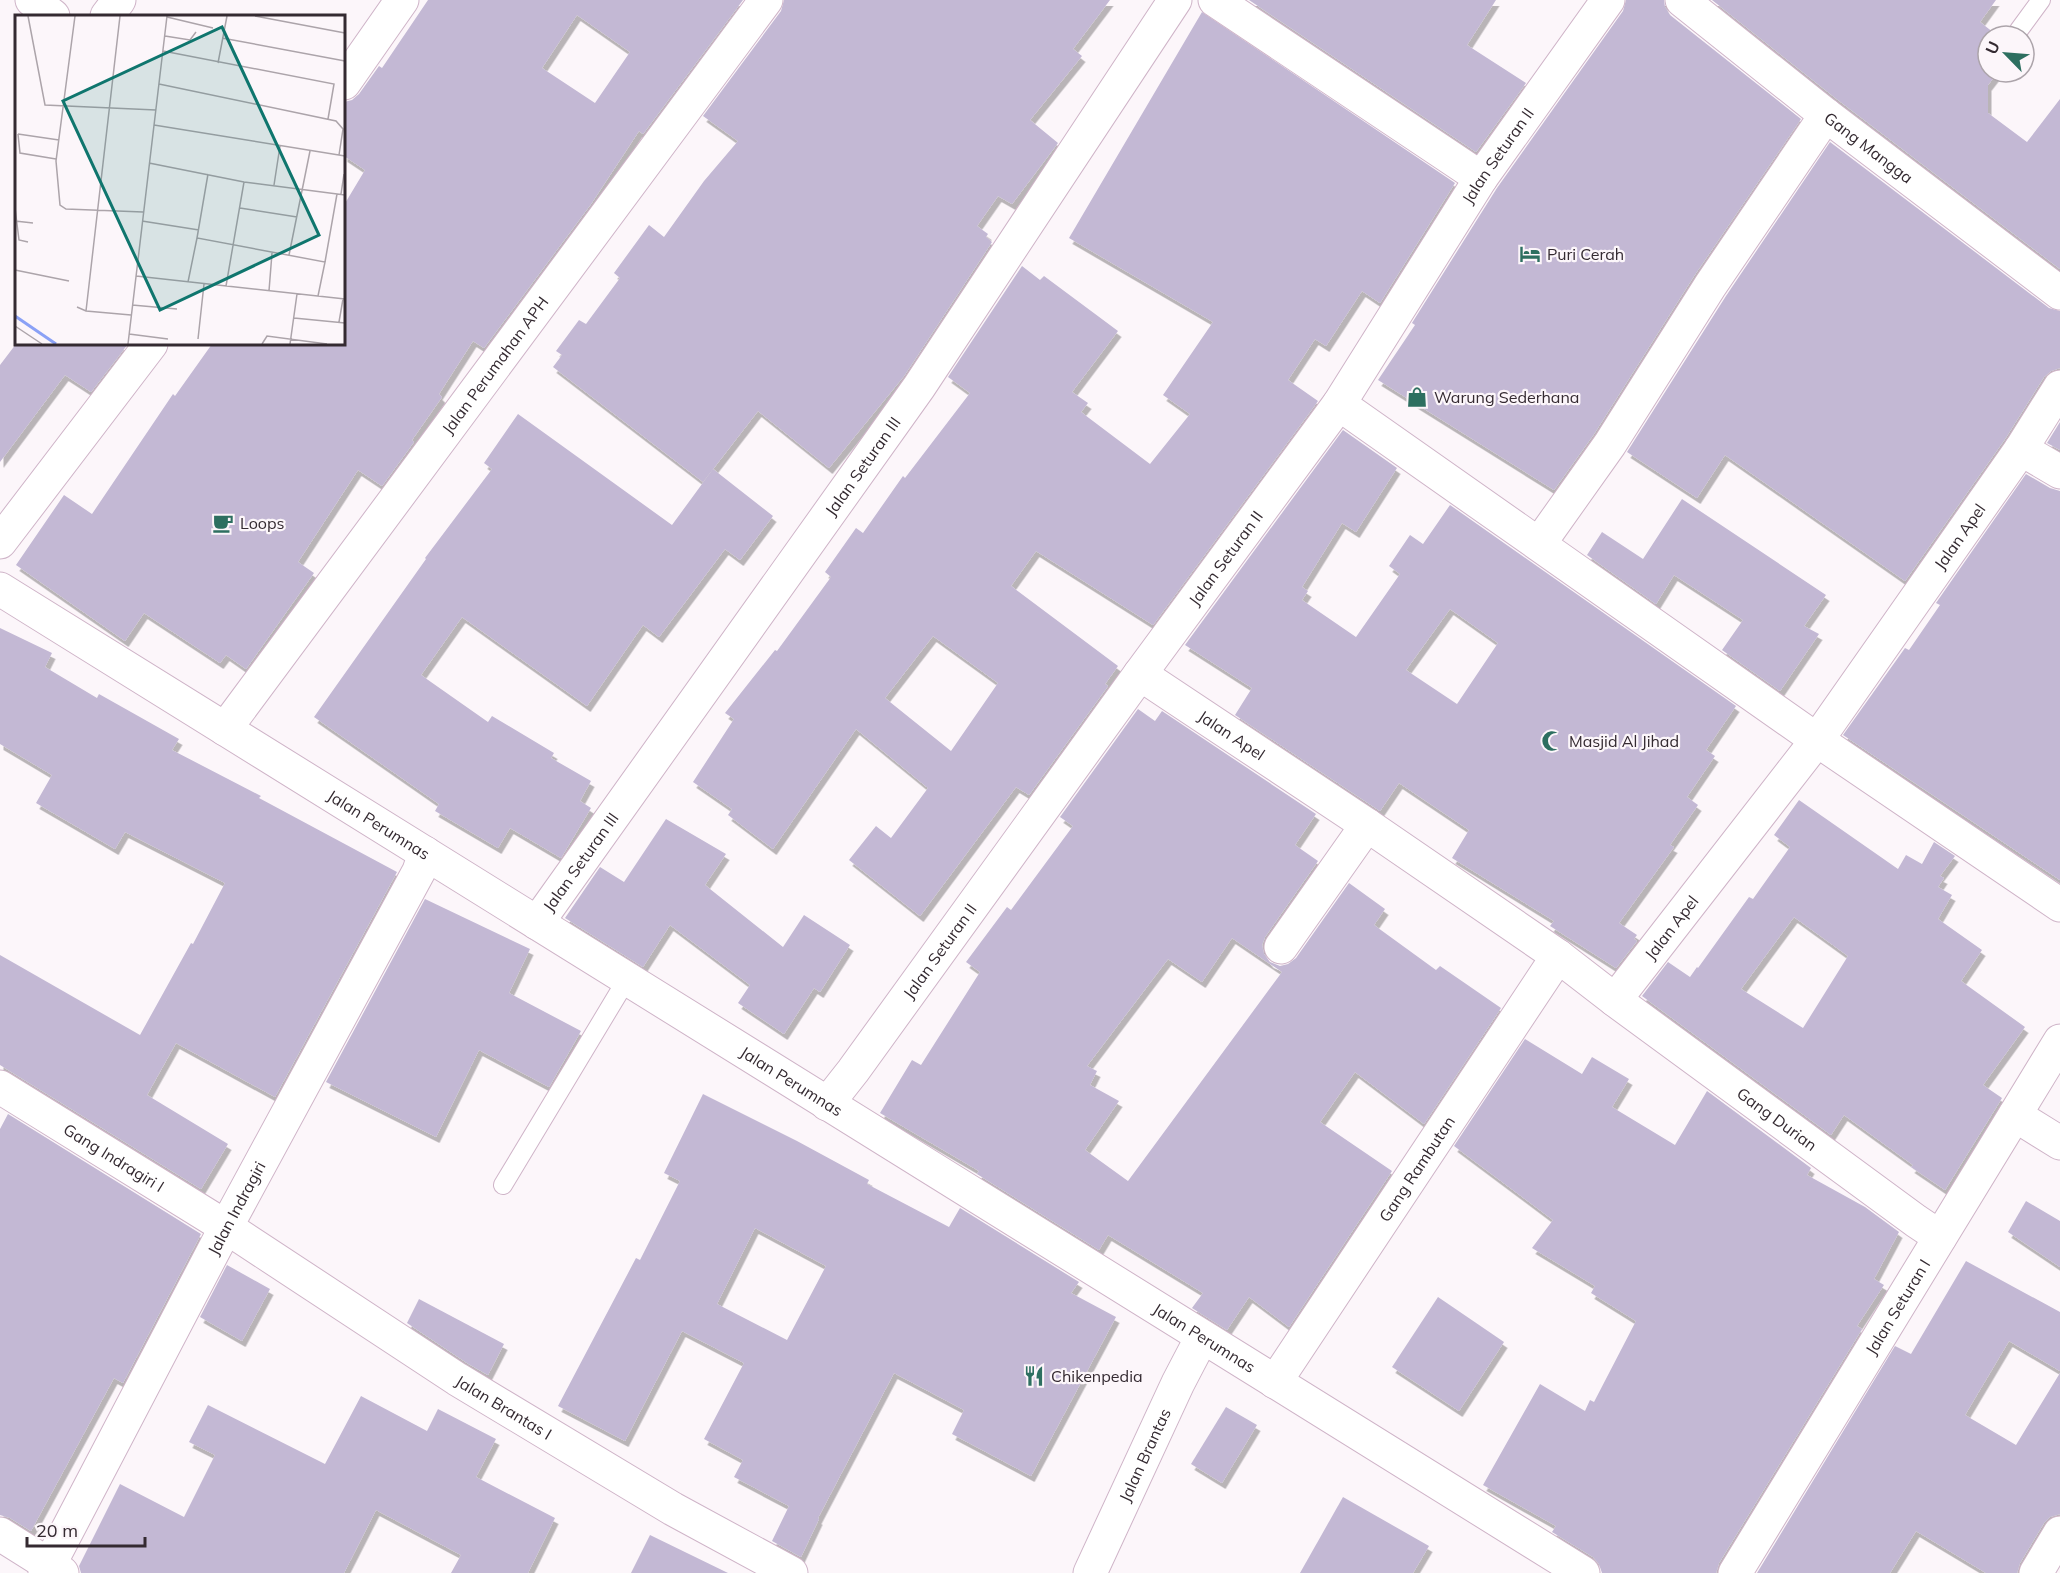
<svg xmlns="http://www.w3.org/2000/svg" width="2060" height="1573" viewBox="0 0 2060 1573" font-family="Mulish,sans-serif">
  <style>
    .building { fill: #c3b8d4; fill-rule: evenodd; filter: url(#shadow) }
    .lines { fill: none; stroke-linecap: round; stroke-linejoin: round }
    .lane-casing { stroke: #cfb4c8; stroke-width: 20 }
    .street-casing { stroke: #cfb4c8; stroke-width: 35 }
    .secondary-casing { stroke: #cfb4c8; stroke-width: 35 }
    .lane { stroke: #fff; stroke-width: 18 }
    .street { stroke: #fff; stroke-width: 33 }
    .secondary { stroke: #fff; stroke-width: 33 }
    .labels { text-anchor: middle; stroke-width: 4.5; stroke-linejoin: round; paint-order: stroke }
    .street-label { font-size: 16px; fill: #342a31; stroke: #fcf6fa }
    .poi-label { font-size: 16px; fill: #342a31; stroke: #fcf6fa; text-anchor: start }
    .inset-river { fill: none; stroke: #8aa1f6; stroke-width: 3 }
    .inset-road { fill: none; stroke: #aca4aa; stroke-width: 1.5 }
    .view { fill: #0f766e; fill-opacity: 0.15; stroke: #0f766e; stroke-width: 3 }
    .inset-edge { fill: none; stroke: #342a31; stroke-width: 3 }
  </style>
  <defs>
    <filter id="shadow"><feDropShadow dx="3.5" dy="6" stdDeviation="0" flood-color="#0004"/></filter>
  </defs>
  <rect width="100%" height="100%" fill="#fcf6fa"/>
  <g class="building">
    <path d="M428,0H743L643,134L639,131L591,204L484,348L473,341L439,394L442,397L412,440L414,442L382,486L358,470L298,562L314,573L246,669L226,655L220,663L144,613L125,641L16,565L64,495L92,514L173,394L175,396L212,344H344V205L365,170L344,156V102L352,100L359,94L379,66L382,68ZM577,15L630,52L595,103L542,68Z"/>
    <polygon points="784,0 1110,0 1073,49 1082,56 1030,120 1058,143 1012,204 998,196 977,226 988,234 986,237 992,242 904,376 829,468 758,411 703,482 553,367 562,355 556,351 579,320 586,324 620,278 614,273 649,225 664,237 704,181 738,141 703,116 781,11"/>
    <polygon points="1249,0 1496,0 1467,45 1526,83 1476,152"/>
    <polygon points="1626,0 1664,0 1665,7 1670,15 1801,119 1694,276 1594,434 1554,490 1378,380 1415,325 1412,323 1497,188 1623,11"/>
    <polygon points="1712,0 1996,0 1980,22 1998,36 1988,36 1988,72 1998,72 1988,85 1988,113 2027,142 2060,99 2060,269 1838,100"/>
    <path d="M1202,12L1455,183L1380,303L1362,291L1326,346L1315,339L1288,380L1318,401L1153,625L1036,551L1011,586L1118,666L1105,684L1108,686L1029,795L1016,787L920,916L849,860L876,826L891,838L928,788L856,729L773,849L728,815L732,809L693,782L734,719L725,713L775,650L777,651L831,577L825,572L856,528L863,533L903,476L905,478L970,393L948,377L1022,266L1040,280L1044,276L1118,331L1072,392L1088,403L1081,412L1150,464L1190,414L1163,395L1213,322L1069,238ZM933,636L998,683L951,751L885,698Z"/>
    <polygon points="1830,142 2049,308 2060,311 2060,368 2051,371 2044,377 2005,439 1905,581 1725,455 1697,498 1627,452 1726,296"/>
    <polygon points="16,344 128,344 91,392 65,375 0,462 0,365"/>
    <polygon points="518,414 672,525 713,469 773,516 740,560 725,549 659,637 643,625 587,706 462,617 421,675 488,722 492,716 554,753 551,758 591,781 580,801 591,808 561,858 510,828 498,848 435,811 439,804 314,717 426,559 425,558 492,469 484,463"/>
    <polygon points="2060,422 2060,450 2047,443"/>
    <path d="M1343,430L1397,468L1356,532L1342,523L1302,587L1308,591L1302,600L1356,637L1400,574L1389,566L1410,535L1423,544L1450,505L1736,706L1706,750L1715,756L1687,797L1698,805L1670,845L1674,847L1619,923L1637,935L1634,939L1637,941L1616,968L1550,926L1554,921L1452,858L1469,830L1399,783L1380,811L1235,715L1252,688L1185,645ZM1450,609L1498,643L1457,704L1406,670Z"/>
    <polygon points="2026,474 2050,488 2060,491 2060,880 1843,735 1905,648 1909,650 1940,605 1936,603"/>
    <polygon points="1682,499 1826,595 1804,626 1819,634 1780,691 1722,650 1743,620 1674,575 1656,604 1587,555 1602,532 1643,559"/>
    <polygon points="0,628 52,653 45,667 97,698 99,694 179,739 172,750 261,796 259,798 397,872 275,1097 176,1043 147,1095 228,1144 201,1189 0,1065 0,955 140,1035 191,943 193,944 225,883 125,832 115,849 36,803 52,775 0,744"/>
    <path d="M1138,709L1155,721L1162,711L1316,814L1295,845L1318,861L1265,937L1262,945L1264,954L1270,962L1280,966L1288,964L1296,958L1349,883L1385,909L1374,925L1436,970L1440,966L1501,1008L1424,1124L1355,1072L1320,1122L1392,1171L1289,1327L1249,1297L1227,1330L1192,1308L1203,1293L1108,1235L1099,1250L977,1174L979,1171L880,1113L912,1060L921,1065L980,972L966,962L1007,907L1011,910L1073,826L1060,817ZM1232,938L1282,972L1128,1181L1085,1150L1119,1101L1090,1085L1097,1071L1087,1066L1168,959L1202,982Z"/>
    <path d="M1799,800L1898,869L1906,855L1922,864L1934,842L1955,856L1940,876L1944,878L1938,887L1952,895L1938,919L1982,950L1961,981L2025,1027L1983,1085L2002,1098L1945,1190L1911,1167L1913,1165L1844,1115L1831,1135L1642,996L1668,962L1690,977L1697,967L1698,968L1749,897L1753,899L1790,847L1774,835ZM1794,917L1848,956L1803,1028L1741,989Z"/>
    <polygon points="666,819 726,854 705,885 783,947 804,915 850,945 820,992 814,988 784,1034 738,1003 750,985 670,925 643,967 565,918 600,867 624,882"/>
    <polygon points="425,899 530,949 509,993 581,1031 549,1087 479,1050 436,1137 326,1082"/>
    <polygon points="1525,1039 1582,1074 1592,1057 1629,1079 1612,1107 1675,1145 1707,1091 1811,1168 1807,1175 1865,1207 1899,1232 1874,1279 1884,1285 1857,1326 1862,1329 1719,1563 1716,1573 1602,1573 1599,1564 1593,1557 1552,1532 1556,1526 1483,1485 1540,1384 1585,1411 1590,1400 1594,1402 1636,1321 1591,1293 1595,1286 1532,1248 1553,1220 1454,1146"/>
    <path d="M703,1094L797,1141L869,1180L867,1184L949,1227L960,1208L1079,1282L1071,1293L1116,1317L1031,1476L952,1434L964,1410L894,1373L818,1518L819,1519L801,1557L772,1541L789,1506L734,1477L743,1460L704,1439L744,1363L682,1331L625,1441L558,1406L636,1258L640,1260L680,1181L664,1173ZM755,1228L826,1266L787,1340L717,1304Z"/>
    <polygon points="8,1114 201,1234 123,1383 114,1378 31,1531 10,1518 0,1515 0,1129"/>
    <polygon points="2026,1201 2060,1221 2060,1267 2008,1232"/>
    <polygon points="1966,1261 2060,1312 2060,1371 2009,1341 1965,1415 2016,1445 2060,1373 2060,1514 2050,1517 2044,1523 2020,1563 2017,1573 1986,1573 1916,1531 1890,1573 1757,1573 1895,1346 1911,1354"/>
    <polygon points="227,1265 270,1289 242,1341 200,1317"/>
    <polygon points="1438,1297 1504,1342 1459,1411 1392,1367"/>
    <polygon points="419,1299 504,1344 488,1375 467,1363 407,1323"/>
    <polygon points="361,1396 427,1431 438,1409 496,1439 476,1477 555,1518 528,1573 451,1573 461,1555 376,1510 344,1573 81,1573 79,1566 120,1484 184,1517 215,1455 189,1442 208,1405 325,1464"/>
    <polygon points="1226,1407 1257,1425 1222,1483 1191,1464"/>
    <polygon points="1343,1497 1429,1546 1413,1573 1300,1573"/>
    <polygon points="650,1535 728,1573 631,1573"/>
  </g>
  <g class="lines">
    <g class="lane-casing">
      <g id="lane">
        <polyline points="2019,30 2041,0"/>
        <polyline points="503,1185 627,979"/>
      </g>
    </g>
    <g class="street-casing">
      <g id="street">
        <polyline points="32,0 53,16"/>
        <polyline points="1215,0 1481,178"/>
        <path id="s1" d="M1682,0L1826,115L2060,293"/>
        <polyline points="107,16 119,0"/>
        <polyline points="344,83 402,0"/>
        <polyline points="1339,404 1817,740 2060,905"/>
        <polyline points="2021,449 2060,472"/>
        <polyline points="0,542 151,344"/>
        <polyline points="1539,544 1610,444 1710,286 1826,115"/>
        <path id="s2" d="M1140,674L1367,825L1558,956L1615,1000L1817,740L2021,449L2060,387"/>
        <path id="s3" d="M225,729L766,0"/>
        <path id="s4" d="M537,923L919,387L1175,0"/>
        <polyline points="1281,947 1367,825"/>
        <path id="s5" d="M1615,1000L1916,1221L1940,1237"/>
        <path id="s6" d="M0,1087L226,1227L457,1379L673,1509L791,1573"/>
        <path id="s7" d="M827,1104L853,1071L1140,674L1339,404L1481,178L1608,0"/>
        <polyline points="2015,1115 2060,1143"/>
        <path id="s8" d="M1275,1382L1558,956"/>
        <polyline points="0,1534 62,1573"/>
        <path id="s9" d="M45,1573L226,1227L419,871L425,853"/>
        <path id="s10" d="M1090,1573L1178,1383L1202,1337"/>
        <path id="s11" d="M1735,1573L2060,1041"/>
        <polyline points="2036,1573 2060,1533"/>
      </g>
    </g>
    <g class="secondary-casing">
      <g id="secondary">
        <path id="s12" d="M0,589L1583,1573"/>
      </g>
    </g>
    <use href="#lane" class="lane"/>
    <use href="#street" class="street"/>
    <use href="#secondary" class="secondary"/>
  </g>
  <defs>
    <g id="hotel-bare" transform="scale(1.62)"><path d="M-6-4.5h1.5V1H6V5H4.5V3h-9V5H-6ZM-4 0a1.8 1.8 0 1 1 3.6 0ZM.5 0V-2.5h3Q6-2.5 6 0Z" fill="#2d6f60" stroke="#fcf6fa" stroke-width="2.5" paint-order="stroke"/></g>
    <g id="shop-bare" transform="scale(1.62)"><path d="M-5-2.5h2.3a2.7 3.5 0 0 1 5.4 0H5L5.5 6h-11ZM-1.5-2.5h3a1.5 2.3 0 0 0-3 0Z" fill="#2d6f60" stroke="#fcf6fa" stroke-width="2.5" paint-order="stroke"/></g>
    <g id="cafe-bare" transform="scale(1.62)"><path d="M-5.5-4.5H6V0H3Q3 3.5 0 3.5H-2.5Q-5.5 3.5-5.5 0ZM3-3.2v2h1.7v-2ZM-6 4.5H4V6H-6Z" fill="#2d6f60" stroke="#fcf6fa" stroke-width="2.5" paint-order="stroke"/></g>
    <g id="mosque-bare" transform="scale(1.62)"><path d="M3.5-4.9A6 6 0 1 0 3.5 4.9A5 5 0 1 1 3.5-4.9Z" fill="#2d6f60" stroke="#fcf6fa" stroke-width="2.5" paint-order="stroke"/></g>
    <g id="restaurant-bare" transform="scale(1.62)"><path d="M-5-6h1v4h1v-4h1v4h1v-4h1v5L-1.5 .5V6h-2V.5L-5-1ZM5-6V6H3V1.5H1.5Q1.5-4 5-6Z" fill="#2d6f60" stroke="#fcf6fa" stroke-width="2.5" paint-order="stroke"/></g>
  </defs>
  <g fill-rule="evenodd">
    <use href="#hotel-bare" x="1530" y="254"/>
    <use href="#shop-bare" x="1417" y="397"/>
    <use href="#cafe-bare" x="223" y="523"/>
    <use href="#mosque-bare" x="1552" y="741"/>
    <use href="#restaurant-bare" x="1034" y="1376"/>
  </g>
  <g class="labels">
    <g class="street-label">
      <text dy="6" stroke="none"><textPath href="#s1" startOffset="238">Gang Mangga</textPath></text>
      <text dy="6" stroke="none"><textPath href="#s7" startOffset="1162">Jalan Seturan II</textPath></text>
      <text dy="6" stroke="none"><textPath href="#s3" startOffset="453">Jalan Perumahan APH</textPath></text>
      <text dy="6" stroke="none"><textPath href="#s4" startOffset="561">Jalan Seturan III</textPath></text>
      <text dy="6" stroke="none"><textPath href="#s2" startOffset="1154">Jalan Apel</textPath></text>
      <text dy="6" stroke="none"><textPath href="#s7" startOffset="676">Jalan Seturan II</textPath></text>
      <text dy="6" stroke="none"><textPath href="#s2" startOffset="110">Jalan Apel</textPath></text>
      <text dy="6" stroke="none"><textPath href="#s12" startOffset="446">Jalan Perumnas</textPath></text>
      <text dy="6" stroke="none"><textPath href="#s4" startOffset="75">Jalan Seturan III</textPath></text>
      <text dy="6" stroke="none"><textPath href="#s2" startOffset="668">Jalan Apel</textPath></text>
      <text dy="6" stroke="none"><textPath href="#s7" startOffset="190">Jalan Seturan II</textPath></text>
      <text dy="6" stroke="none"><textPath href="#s12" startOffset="932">Jalan Perumnas</textPath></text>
      <text dy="6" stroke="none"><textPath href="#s5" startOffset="201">Gang Durian</textPath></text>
      <text dy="6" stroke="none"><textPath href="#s6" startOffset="134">Gang Indragiri I</textPath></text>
      <text dy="6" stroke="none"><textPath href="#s8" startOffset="256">Gang Rambutan</textPath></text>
      <text dy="6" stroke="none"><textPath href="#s9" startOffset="412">Jalan Indragiri</textPath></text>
      <text dy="6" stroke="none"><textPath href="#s11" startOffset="312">Jalan Seturan I</textPath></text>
      <text dy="6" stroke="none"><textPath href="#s12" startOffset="1418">Jalan Perumnas</textPath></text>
      <text dy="6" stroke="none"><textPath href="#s6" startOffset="597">Jalan Brantas I</textPath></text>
      <text dy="6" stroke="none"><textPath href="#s10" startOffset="130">Jalan Brantas</textPath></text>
    </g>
    <g class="poi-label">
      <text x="1547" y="260">Puri Cerah</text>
      <text x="1434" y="403">Warung Sederhana</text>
      <text x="240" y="529">Loops</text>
      <text x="1569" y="747">Masjid Al Jihad</text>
      <text x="1051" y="1382">Chikenpedia</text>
    </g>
  </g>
  <g transform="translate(15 15)">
    <rect width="330" height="330" fill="#fcf6fa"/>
    <path class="inset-river" d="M0,301L41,329"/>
    <path class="inset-road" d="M13,1L30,90L141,95M60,1L41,146L45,190L51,194L128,197M240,1L330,18M152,2L198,13M150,21L175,25L181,17M207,23L330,46M148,36L319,69L313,104M203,48L212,1M144,69L321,106L328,114L324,140M139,110L330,141M3,119L5,138L41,144M3,119L44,125M134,148L229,167L330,180M193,159L182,223L310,247L303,281M259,170L265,131M326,179L329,159M0,193L4,225L13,227M225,193L282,202M0,206L18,208M127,206L184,215M274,240L295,136M310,247L322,179M0,255L54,266M121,261L330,284M173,267L182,223M211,271L229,167M254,276L257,238M117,290L162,294M62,292L71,296L116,300M71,296L105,1M279,303L330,308M324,307L328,284M0,311L27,329M114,319L153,324M183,324L189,269M113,329L152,1M247,329L252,321L312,329M275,329L282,279"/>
    <path class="view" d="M207,12L304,220L145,295L48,86Z"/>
    <rect width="330" height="330" class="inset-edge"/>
  </g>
  <g transform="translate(2006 54) rotate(295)"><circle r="28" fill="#fcf6fa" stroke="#aca4aa" stroke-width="1.5"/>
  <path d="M0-4.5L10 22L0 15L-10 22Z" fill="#2d6f60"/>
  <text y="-9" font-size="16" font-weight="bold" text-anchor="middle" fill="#342a31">U</text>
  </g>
  <path d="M27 1537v9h118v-9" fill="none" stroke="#342a31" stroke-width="3"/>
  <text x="36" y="1537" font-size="18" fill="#342a31" stroke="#fcf6fa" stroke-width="4.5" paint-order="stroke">20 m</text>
</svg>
